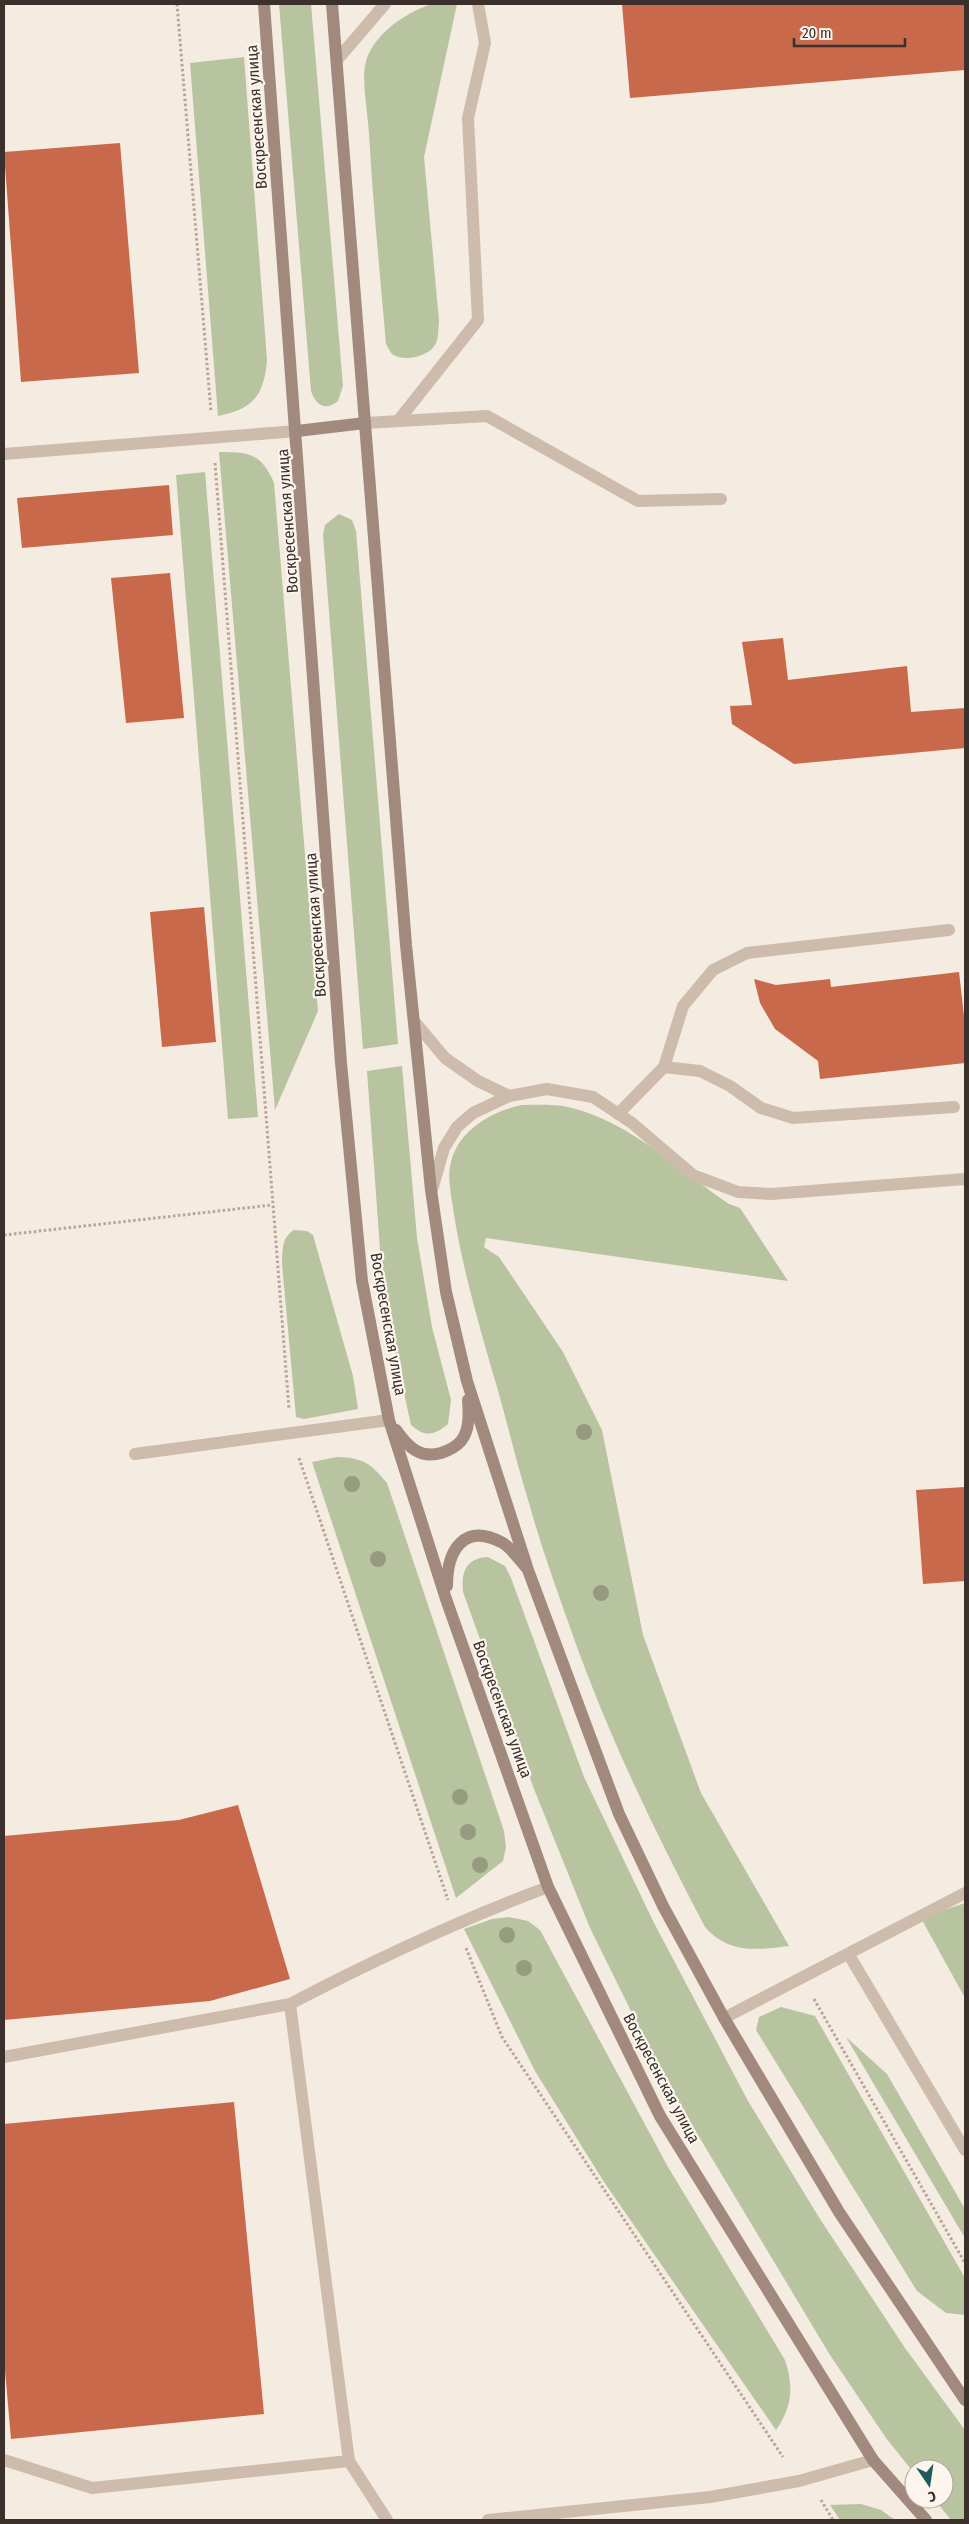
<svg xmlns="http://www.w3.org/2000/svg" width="969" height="2524" viewBox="0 0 969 2524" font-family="'Fira Sans Condensed',sans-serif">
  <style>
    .green { fill: #b8c4a0 }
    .building { fill: #c8694b }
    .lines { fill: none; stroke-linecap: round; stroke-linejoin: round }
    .path { stroke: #b9a596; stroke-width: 3; stroke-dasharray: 2.5 2.5; stroke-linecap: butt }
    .service { stroke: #cdbbac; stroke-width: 12 }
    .minor { stroke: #cdbbac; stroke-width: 12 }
    .secondary { stroke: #a18a7d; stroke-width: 12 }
    .tree { fill: #969b7f }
    .labels { text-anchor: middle; stroke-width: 4.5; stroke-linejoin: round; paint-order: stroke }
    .street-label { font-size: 16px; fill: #3b302b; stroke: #fbf5ee }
  </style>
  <rect width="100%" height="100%" fill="#f4ebe1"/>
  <g class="green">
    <path d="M279,4H311L343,386L338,401C326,411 316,406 311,391Z"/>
    <path d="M432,4H457L424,157L439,321C438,328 439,339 435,345C428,357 403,362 392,354C390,352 388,347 386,344C380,274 373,204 369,134C368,117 362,81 365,66C370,36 406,12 432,4Z"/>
    <path d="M244,57L267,360C264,396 253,409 218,416L190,63Z"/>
    <path d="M219,452C249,452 261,453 274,483L318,1011L275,1110Z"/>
    <polygon points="205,472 258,1117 228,1119 176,475"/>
    <polygon points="339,514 352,520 356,531 398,1044 363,1049 323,535 325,525"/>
    <path d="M402,1066L417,1238L432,1327L451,1400L448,1424C435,1435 425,1438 411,1425L392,1339L380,1249L367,1071Z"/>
    <path d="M521,1105C536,1105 553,1104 568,1107C629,1121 679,1170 729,1204L740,1208L788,1281L486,1238L484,1247L499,1257L563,1352L602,1430L643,1635L701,1793L789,1946C756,1950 729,1954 705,1927C655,1832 608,1735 572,1633C557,1590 541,1547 529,1503C515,1458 505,1412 491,1367C476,1314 461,1262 453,1208C451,1193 447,1177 451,1162C459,1130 491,1112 521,1105Z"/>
    <path d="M294,1230L307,1231L313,1235L353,1376L358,1409L304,1419L296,1417L282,1264C283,1250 281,1238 294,1230Z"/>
    <path d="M337,1457C364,1458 370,1463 387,1483L504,1831L506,1847L503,1861L456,1898L312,1462Z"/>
    <path d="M488,1557L505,1566L511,1578L584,1777L653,1921L748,2101L820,2219L905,2348L965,2430V2520H951L934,2499H944V2469H914V2473L886,2438L830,2355L665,2080L590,1928L534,1789L463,1592C461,1572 466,1558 488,1557Z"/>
    <polygon points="965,1903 965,1998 922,1920 929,1915"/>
    <path d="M509,1917L528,1921L540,1930L668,2167L785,2360C794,2387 792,2407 776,2430L604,2182L535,2071L464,1929L492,1919Z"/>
    <polygon points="781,2007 815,2016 965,2278 965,2315 946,2313 917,2291 756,2030 759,2017"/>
    <polygon points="846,2037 887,2074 965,2209 965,2238"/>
    <polygon points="861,2504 881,2510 895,2520 840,2520 830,2505"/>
  </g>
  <g class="building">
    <polygon points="622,4 965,4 965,70 630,98"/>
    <polygon points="120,143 139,373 21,382 4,152"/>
    <polygon points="169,485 173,535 22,548 17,498"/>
    <polygon points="170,573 184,718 126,723 111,578"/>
    <polygon points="783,638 788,680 907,666 911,712 965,708 965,748 794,764 732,724 730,706 752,705 742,642"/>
    <polygon points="204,907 216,1042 162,1047 150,912"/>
    <polygon points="959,972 965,1025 965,1063 820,1079 818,1061 775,1029 760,1003 754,979 776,985 830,979 831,987"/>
    <polygon points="965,1487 965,1581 923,1584 916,1490"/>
    <polygon points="238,1805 290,1979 210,2001 4,2020 4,1836 179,1820"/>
    <polygon points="234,2102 264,2414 11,2439 4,2359 4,2124"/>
  </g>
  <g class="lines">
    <g class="path">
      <polyline points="177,4 211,412"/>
      <polyline points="215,463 289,1409"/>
      <polyline points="4,1235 272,1205"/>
      <polyline points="299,1458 448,1900"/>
      <polyline points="466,1948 502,2037 783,2457"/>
      <polyline points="814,1999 965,2263"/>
      <polyline points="821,2500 833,2520"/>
    </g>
    <g class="service">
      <polyline points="398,421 478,320 468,118 485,43 478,4"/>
      <polyline points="365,423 487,416 638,501 721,499"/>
      <polyline points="414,1021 445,1058 478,1081 509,1096"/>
      <polyline points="664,1067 700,1071 730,1086 761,1108 793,1118 954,1107"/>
      <polyline points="618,1114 664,1067 683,1006 713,970 747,953 949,930"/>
      <polyline points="432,1190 444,1148 457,1127 473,1113 509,1096 547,1089 593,1097 632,1123 693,1175 738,1192 771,1194 965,1179"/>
      <polyline points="135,1454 389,1420"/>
      <polyline points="849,1955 965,2150"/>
      <polyline points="724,2018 965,1893"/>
      <polyline points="4,2057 290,2004"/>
      <polyline points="4,2460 92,2488 349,2461"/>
      <path d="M387,2520L349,2461L290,2004C374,1960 460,1920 548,1887"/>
      <polyline points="488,2520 710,2497 799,2481 873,2460"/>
    </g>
    <g class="minor">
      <polyline points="337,60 385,4"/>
      <polyline points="4,454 297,431"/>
    </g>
    <g class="secondary">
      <polyline points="264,4 341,1063 362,1281 389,1420 446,1599 548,1887 660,2116 873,2460 926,2520"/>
      <polyline points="332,4 406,945 431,1190 446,1292 467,1381 528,1570 619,1814 663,1906 724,2018 839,2212 965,2400"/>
      <polyline points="297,431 365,423"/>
      <path d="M396,1430C408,1447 420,1459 441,1453C447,1451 456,1447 461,1441C470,1430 469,1413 468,1400"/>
      <path d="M447,1586C447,1550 464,1522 503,1543C511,1548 519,1559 525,1566"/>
    </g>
  </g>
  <g class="tree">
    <circle cx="584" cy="1432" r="8"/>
    <circle cx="352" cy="1484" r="8"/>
    <circle cx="378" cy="1559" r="8"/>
    <circle cx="601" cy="1593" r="8"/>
    <circle cx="460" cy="1797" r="8"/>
    <circle cx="468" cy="1832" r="8"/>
    <circle cx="480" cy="1865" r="8"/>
    <circle cx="507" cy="1935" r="8"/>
    <circle cx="524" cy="1968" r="8"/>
  </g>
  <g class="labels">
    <g class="street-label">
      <text transform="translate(256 117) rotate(-94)" y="6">Воскресенская улица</text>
      <text transform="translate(287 521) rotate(-94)" y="6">Воскресенская улица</text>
      <text transform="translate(315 925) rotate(-94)" y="6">Воскресенская улица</text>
      <text transform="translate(389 1324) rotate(80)" y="6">Воскресенская улица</text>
      <text transform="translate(503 1709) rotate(70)" y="6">Воскресенская улица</text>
      <text transform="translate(662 2078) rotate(62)" y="6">Воскресенская улица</text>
    </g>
  </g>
  <rect width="969" height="2524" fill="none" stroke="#3b302b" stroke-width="10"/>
  <g transform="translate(929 2484) rotate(167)"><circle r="24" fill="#fbf5ee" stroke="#aea6a0"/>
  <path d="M0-4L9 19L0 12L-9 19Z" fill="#1f5a5e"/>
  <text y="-8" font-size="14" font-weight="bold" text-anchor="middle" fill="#3b302b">С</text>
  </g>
  <path d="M794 38v8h111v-8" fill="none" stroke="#3b302b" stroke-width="2.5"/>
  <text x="802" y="38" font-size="15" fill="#3b302b" stroke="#fbf5ee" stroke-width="4" paint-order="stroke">20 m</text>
</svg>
